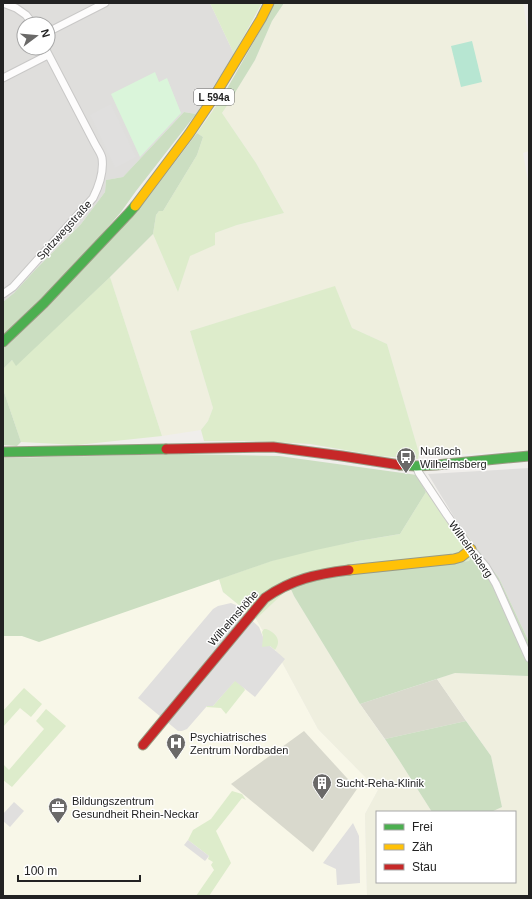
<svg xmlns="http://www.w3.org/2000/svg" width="532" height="899" viewBox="0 0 532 899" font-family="Helvetica,sans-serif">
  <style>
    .residential { fill: #dfdedc; fill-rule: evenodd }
    .education { fill: #f8f7e8 }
    .construction { fill: #d9d9cd }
    .farmland { fill: #efefdf }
    .grass { fill: #ddeccb }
    .forest { fill: #cbdec1 }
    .park { fill: #daf5da }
    .pitch { fill: #b7e6d2 }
    .parking { fill: #e0dfde }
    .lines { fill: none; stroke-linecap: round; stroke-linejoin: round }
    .street-casing { stroke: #c9c8c7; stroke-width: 9 }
    .fast-casing { stroke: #999a82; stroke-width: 11 }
    .slow-casing { stroke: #999a82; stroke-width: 11 }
    .jam-casing { stroke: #999a82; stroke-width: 11 }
    .street { stroke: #fdfcfc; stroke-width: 7 }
    .fast { stroke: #4caf50; stroke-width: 9 }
    .slow { stroke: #ffc107; stroke-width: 9 }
    .jam { stroke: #c62828; stroke-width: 9 }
    .labels { text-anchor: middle; stroke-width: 3; stroke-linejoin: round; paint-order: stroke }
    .shield { fill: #fff; stroke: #646464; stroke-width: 1 }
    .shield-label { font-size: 10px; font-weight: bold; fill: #222 }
    .street-label { font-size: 11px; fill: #222; stroke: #fff }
    .poi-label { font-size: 11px; fill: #222; stroke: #fff; text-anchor: start }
  </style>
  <rect width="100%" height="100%" fill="#f0eeeb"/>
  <g class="residential">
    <path d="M3,3H210L234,54L196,114L184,112L123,177L106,180L105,192L81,224L37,268L14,293L3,302ZM24,24H48V48H24Z"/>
    <polygon points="529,468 529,642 499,578 459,525 428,474"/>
  </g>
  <polygon class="education" points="219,579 223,592 256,619 263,631 269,638 318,729 378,790 365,814 367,896 3,896 3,636 22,636 39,641"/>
  <g class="construction">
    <polygon points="437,679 466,721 385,739 360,704"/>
    <polygon points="304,731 357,789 313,852 231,784"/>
  </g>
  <g class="farmland">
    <polygon points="284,3 523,3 529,40 529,151 523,153 529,187 529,450 449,455 419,453 387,344 352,328 335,287 190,331 213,408 208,421 201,430 162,436 110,277 153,234 178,292 190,255 215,245 215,233 237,225 284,213 256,163 222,113 255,60 272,21"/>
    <polygon points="290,587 294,596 360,704 399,760 432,812 377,812 377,882 515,882 515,812 491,812 502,807 491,756 437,679 455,673 528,676 529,677 529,896 367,896 365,814 378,790 318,729 269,638 263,631 256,619"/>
  </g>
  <g class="grass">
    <polygon points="210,3 262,3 234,54"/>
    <polygon points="221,99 228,104 222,113 256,163 284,213 237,225 215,233 215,245 190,256 178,292 153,234 156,215 159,211 163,211 197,155 203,137 197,133"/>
    <polygon points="110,277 162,436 77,445 21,442 3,389 3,369 12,360 16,365"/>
    <polygon points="335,286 352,328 387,344 419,453 418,459 380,456 310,444 253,441 204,441 201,430 208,421 213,408 190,331"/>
    <path d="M432,484L444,505L475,546L469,561L318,578L290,587L256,619L223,592L219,579C236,573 254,567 271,561C313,548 358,541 400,534L426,492Z"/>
    <path d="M264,629H266C276,633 282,640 275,650L270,646L239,683L244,688L245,690L226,714L221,708L206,707L207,706H213L237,678L263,637L262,632Z"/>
    <polygon points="24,688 42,704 31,717 20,708 3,727 3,711"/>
    <polygon points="46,709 66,726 12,787 3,780 3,764 9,770 44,729 36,721"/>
    <polygon points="232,791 242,794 246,800 242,798 216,831 231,863 209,896 196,896 214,870 211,865 213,862 208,859 209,856 188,840 193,830 211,819"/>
  </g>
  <g class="forest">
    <polygon points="275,3 284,3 272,21 255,60 228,104 221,99 264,24"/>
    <polygon points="184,112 196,114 136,191 121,212 89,249 46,294 3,335 3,302 14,293 37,268 81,224 105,192 106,180 123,177"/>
    <polygon points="197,133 203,137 197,155 163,211 159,211 156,215 153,234 109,278 16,366 12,360 3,369 3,349 12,341 144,203"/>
    <polygon points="3,389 21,442 17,446 3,445"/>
    <polygon points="180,454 279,456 417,475 426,492 400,534 358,541 316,550 272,561 39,642 22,636 3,636 3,458"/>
    <polygon points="475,546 499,578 529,642 529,677 528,676 455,673 360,704 294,596 290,587 318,578 469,561"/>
    <polygon points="466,721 491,756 502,807 491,812 432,812 399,760 385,739"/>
  </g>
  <polygon class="park" points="155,72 159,82 167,78 181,113 140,157 111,94"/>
  <polygon class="pitch" points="472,41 482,82 461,87 451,46"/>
  <g class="parking">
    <polygon points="111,104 136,157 115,168 90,115"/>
    <polygon points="231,603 236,605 259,627 263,637 262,647 270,646 285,659 255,697 235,681 213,706 207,706 187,729 182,731 178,731 138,698 213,609 218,606"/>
    <polygon points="14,802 24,811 10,827 3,821 3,814"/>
    <polygon points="353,823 359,836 360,883 337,885 336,869 323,863"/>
    <polygon points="188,840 209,856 205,861 184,845"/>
  </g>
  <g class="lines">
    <g class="street-casing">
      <g id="street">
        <polyline points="3,3 16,8 26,15 33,24"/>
        <polyline points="48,32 105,3"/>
        <polyline points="3,78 48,55"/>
        <path d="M3,294L13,287L93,198C99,186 104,172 102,158C101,153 97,148 95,144L45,48"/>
        <polyline points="416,466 419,473 447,515 471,549 486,567 496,584 529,658"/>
      </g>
    </g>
    <g class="fast-casing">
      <g id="fast">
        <polyline points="3,342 44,303 129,213 135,206"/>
        <polyline points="3,452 166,449"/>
        <polyline points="400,465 416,466 436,465 529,456"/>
      </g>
    </g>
    <g class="slow-casing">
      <g id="slow">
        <polyline points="135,206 189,134 212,100 261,19 269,3"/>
        <polyline points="349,570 454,559 461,557 471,549"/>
      </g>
    </g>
    <g class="jam-casing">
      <g id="jam">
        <polyline points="166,449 273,447 342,456 400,465"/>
        <path d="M143,745L265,598C292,579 317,574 349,570"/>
      </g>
    </g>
    <use href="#street" class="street"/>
    <use href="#fast" class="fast"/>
    <use href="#slow" class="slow"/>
    <use href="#jam" class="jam"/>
  </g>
  <defs>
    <g id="bus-pin" transform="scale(1)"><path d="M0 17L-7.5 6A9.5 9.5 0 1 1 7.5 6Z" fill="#6a6968" stroke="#fff"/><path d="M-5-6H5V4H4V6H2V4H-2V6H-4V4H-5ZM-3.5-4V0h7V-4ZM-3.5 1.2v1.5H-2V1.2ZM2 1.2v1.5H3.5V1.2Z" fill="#fff"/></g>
    <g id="hospital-pin" transform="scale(1)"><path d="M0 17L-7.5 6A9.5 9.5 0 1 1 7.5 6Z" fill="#6a6968" stroke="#fff"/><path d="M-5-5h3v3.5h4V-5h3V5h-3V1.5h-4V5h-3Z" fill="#fff"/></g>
    <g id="building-pin" transform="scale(1)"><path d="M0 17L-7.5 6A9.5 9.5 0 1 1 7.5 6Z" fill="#6a6968" stroke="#fff"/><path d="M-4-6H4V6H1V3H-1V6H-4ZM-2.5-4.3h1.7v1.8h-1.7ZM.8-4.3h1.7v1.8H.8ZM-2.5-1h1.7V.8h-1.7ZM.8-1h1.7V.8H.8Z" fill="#fff"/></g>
    <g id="office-pin" transform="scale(1)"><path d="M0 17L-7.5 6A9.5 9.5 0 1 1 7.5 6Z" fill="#6a6968" stroke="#fff"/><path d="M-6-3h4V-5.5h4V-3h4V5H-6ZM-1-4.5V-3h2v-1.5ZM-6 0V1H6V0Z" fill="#fff"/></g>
  </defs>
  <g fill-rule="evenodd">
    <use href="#bus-pin" x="406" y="457"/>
    <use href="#hospital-pin" x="176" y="743"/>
    <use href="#building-pin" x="322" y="783"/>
    <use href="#office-pin" x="58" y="807"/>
  </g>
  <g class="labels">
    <rect class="shield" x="194" y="89" width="40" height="16" rx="3"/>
    <g class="shield-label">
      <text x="214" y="101">L 594a</text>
    </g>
    <g class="street-label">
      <text transform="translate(64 230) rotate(-48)" y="4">Spitzwegstraße</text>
      <text transform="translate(471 549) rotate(54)" y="4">Wilhelmsberg</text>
      <text transform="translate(233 618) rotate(-49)" y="4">Wilhelmshöhe</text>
    </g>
    <g class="poi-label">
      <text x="420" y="455">Nußloch<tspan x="420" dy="13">Wilhelmsberg</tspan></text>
      <text x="190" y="741">Psychiatrisches<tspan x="190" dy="13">Zentrum Nordbaden</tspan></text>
      <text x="336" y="787">Sucht-Reha-Klinik</text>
      <text x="72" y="805">Bildungszentrum<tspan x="72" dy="13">Gesundheit Rhein-Neckar</tspan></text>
    </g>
  </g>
  <rect width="532" height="899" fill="none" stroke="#222222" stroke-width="8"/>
  <rect x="376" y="811" width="140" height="72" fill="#ffffff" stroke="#a7a7a7"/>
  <rect x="384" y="824" width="20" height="6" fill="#4caf50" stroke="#a7a7a7"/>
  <text x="412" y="831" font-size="12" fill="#222222">Frei</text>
  <rect x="384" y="844" width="20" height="6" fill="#ffc107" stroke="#a7a7a7"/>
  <text x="412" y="851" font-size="12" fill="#222222">Zäh</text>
  <rect x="384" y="864" width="20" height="6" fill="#c62828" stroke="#a7a7a7"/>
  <text x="412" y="871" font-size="12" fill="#222222">Stau</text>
  <g transform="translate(36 36) rotate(74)"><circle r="19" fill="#ffffff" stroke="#a7a7a7"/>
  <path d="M0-3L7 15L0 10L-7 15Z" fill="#6a6968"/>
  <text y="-6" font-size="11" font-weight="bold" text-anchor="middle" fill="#222222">N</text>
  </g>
  <path d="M18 875v6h122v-6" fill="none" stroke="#222222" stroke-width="2"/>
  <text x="24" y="875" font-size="12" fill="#222222" stroke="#ffffff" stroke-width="3" paint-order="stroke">100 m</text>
</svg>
